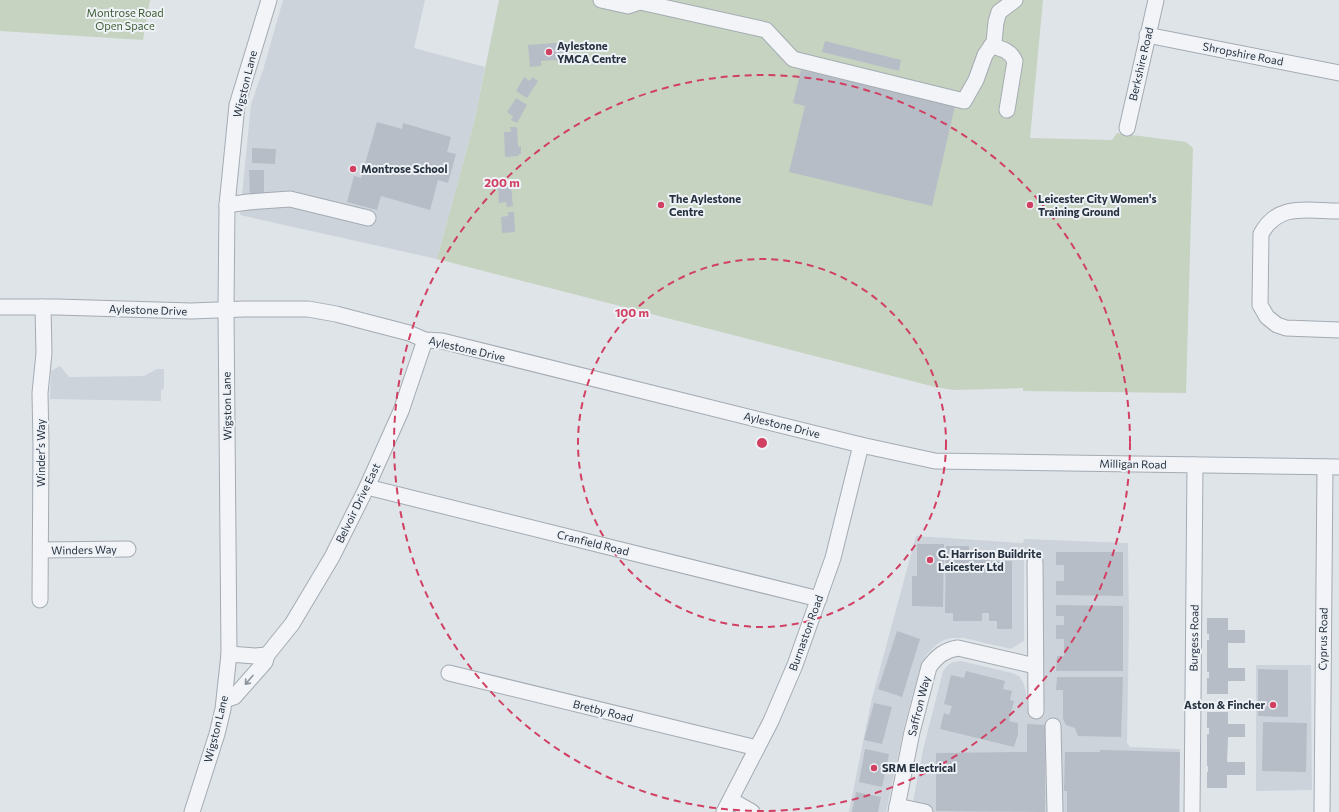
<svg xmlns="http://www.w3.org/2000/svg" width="1339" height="812" viewBox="0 0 1339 812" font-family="Commissioner,sans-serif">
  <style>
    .built { fill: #cdd3db }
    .green { fill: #c6d3c0 }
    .building { fill: #b6bdc6 }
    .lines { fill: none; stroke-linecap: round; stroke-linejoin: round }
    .minor-casing { stroke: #a4abb3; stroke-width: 17 }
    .minor { stroke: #f2f4f7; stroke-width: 15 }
    .oneway { stroke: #8c939c }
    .ring { fill: none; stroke: #d14062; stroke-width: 2; stroke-dasharray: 7 5 }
    .poi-dot { fill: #d14062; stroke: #eef2f6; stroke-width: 1.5 }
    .labels { text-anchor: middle; stroke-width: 4; stroke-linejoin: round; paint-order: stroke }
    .park-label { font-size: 11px; fill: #3f5c34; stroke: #eef2f6 }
    .poi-label { font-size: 11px; font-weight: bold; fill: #273240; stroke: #eef2f6; text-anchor: start }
    .street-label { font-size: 11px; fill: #273240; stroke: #eef2f6 }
    .centre { fill: #d14062; stroke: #eef2f6; stroke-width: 2 }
    .ring-label { font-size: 12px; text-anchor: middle; font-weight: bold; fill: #d14062; stroke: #eef2f6; stroke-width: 4; stroke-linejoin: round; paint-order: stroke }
  </style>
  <rect width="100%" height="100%" fill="#dfe4e9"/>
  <g class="built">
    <polygon points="283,0 425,0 414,48 485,67 474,123 437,259 240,215 251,104 263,70"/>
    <polygon points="60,366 69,377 144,376 157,369 164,369 164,389 161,390 161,401 50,399 51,371"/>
    <polygon points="916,536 1023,543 1024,539 1128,543 1129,623 1127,743 1130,747 1180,749 1180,812 911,812 923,750 943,671 948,665 953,662 961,661 1012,673 1019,676 1023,682 1026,692 1028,712 1041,712 1041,559 1024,559 1024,641 1011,649 964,638 951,638 944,640 936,645 926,655 920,668 905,723 886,812 849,812 871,702"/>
    <polygon points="1256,665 1311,665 1312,790 1256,791"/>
  </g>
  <g class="green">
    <polygon points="0,0 150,0 143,40 0,31"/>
    <polygon points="499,0 1043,0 1030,138 1112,140 1117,133 1186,142 1193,148 1186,393 1023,391 1023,388 953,390 935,387 437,259 474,123"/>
  </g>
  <g class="building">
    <polygon points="825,41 901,60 899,71 822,52"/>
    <polygon points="568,42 569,63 564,63 554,60 541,61 541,66 530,67 528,45"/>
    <polygon points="801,70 955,106 932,206 789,172 805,106 793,103"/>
    <polygon points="524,77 530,81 532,77 538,81 527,98 516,91"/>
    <polygon points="516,98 527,105 517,123 511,120 513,116 507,112"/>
    <polygon points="377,122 402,129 403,123 451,137 447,152 456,154 448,183 438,180 430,210 381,196 377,210 347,202 354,176 361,178"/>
    <polygon points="510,127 517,127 518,147 521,146 521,154 519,154 519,156 505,157 504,132 511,132"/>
    <polygon points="252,148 276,149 275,164 252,163"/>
    <polygon points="249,170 264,170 264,199 250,199"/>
    <polygon points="511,186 513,206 507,207 506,202 499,203 498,187"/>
    <polygon points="508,212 514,212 515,232 502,233 501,217 508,216"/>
    <polygon points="917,544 944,544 943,607 912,606 912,576 917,576"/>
    <polygon points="946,546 969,546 969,553 990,554 990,561 1012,561 1012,629 997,629 997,621 989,621 989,613 982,613 982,621 953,621 953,613 945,613"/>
    <polygon points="1056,552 1123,552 1123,596 1056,595 1056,581 1064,581 1064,565 1056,565"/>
    <polygon points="1056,605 1123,606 1123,671 1056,671 1057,656 1064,656 1064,639 1056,639 1056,625 1064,625 1064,616 1056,616"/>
    <polygon points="1207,618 1228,618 1228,630 1245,630 1245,643 1228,643 1228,668 1245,668 1245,681 1228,681 1228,694 1207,694 1207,678 1209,678 1209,672 1207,672 1207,640 1209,640 1209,634 1207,634"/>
    <polygon points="897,631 920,639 902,697 878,689"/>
    <polygon points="1258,669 1288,670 1288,717 1258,716"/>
    <polygon points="966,671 1005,681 1003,689 1012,691 1010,700 1014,701 1009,721 1018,723 1018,734 1014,747 940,729 944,713 949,715 952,706 944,704 951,675 964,678"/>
    <polygon points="1057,677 1123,677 1121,737 1078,736 1075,728 1066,725 1063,719 1063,690 1056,690"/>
    <polygon points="874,703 892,707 882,744 864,740"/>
    <polygon points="1207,712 1228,712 1228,724 1245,724 1245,737 1228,737 1227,762 1245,762 1245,775 1227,775 1227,788 1207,788 1207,772 1208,772 1208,766 1207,766 1207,734 1209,734 1209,728 1207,728"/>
    <polygon points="1263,722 1307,723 1306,772 1262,771"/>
    <polygon points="1027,724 1045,725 1045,812 936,811 936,753 1027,752"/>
    <polygon points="865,749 889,754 882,787 859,782"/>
    <polygon points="1100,750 1180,752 1179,812 1067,812 1067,791 1064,791 1065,752 1100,752"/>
    <polygon points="856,792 881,797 878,812 852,812"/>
  </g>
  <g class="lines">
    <g class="minor-casing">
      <g id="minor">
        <polyline points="601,0 628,6 640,2 766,30 793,59 964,101 976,80 985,55 994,42 996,22 999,12 1015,0"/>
        <polyline points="1147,35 1339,73"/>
        <path d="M991,46C1002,49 1010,50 1015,61L1007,110"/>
        <polyline points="1127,128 1156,0"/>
        <polyline points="227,205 248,202 290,199 368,218"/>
        <path d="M1339,211C1308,211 1278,202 1261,234L1260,305L1267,317L1277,325L1286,328L1339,330"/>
        <polyline points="0,307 57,307 191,311 244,309 308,309 336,314 409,333 425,340 442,341 861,445 935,461 1339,467"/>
        <polyline points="367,487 819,599"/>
        <polyline points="41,550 128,549"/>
        <polyline points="1035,562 1036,711"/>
        <polyline points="40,600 41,445 40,393 44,353 43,307"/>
        <polyline points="229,654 255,656 267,655"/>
        <polyline points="449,673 757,748"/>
        <polyline points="225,700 234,697 265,662 267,655 292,624 332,557 367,487 401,411 425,340"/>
        <polyline points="1053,726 1055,812"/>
        <polyline points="731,800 752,812"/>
        <polyline points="897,806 925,812"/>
        <polyline points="192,812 217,734 223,709 229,654 226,310 227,205 237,105 269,0"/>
        <polyline points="724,812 771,721 795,665 833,558 861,445"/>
        <path d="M896,812L912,732L929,667C937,656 945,650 958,648L1035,666"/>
        <polyline points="1192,812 1195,465"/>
        <polyline points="1322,812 1325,467"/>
      </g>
    </g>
    <use href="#minor" class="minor"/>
  </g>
  <defs><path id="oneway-shaft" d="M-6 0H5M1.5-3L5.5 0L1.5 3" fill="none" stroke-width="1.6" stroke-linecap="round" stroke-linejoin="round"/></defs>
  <use class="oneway" href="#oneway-shaft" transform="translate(249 680) rotate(131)"/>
  <g class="ring">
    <circle cx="762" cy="443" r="184"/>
    <circle cx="762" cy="443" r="368"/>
  </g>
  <g class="poi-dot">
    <circle cx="549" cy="52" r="4"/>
    <circle cx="353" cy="169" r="4"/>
    <circle cx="661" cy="205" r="4"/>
    <circle cx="1030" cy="205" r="4"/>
    <circle cx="930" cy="560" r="4"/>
    <circle cx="1273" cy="705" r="4"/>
    <circle cx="874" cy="768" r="4"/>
  </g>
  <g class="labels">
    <g class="park-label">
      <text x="125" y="17">Montrose Road<tspan x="125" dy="13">Open Space</tspan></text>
    </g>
    <g class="poi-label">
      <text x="557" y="50">Aylestone<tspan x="557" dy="13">YMCA Centre</tspan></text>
      <text x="361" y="173">Montrose School</text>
      <text x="669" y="203">The Aylestone<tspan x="669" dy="13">Centre</tspan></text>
      <text x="1038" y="203">Leicester City Women's<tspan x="1038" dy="13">Training Ground</tspan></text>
      <text x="938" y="558">G. Harrison Buildrite<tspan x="938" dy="13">Leicester Ltd</tspan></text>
      <text x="1265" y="709" text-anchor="end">Aston &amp; Fincher</text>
      <text x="882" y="772">SRM Electrical</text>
    </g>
    <g class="street-label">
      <text transform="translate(1243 54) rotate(11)" y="4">Shropshire Road</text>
      <text transform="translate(1141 64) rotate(-77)" y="4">Berkshire Road</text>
      <text transform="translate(245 84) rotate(-76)" y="4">Wigston Lane</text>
      <text transform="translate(148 310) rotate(2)" y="4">Aylestone Drive</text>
      <text transform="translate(467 349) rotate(13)" y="4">Aylestone Drive</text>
      <text transform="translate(227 406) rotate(-91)" y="4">Wigston Lane</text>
      <text transform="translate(782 425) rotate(14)" y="4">Aylestone Drive</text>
      <text transform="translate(41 453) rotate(-90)" y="4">Winder's Way</text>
      <text transform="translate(1133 464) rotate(1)" y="4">Milligan Road</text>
      <text transform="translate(358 503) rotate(-64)" y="4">Belvoir Drive East</text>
      <text transform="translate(593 543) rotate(14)" y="4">Cranfield Road</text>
      <text transform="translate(84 550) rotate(-1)" y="4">Winders Way</text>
      <text transform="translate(806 633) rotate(-70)" y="4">Burnaston Road</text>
      <text transform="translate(1194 638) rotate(-89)" y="4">Burgess Road</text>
      <text transform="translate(1323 639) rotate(-89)" y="4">Cyprus Road</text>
      <text transform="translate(919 706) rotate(-76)" y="4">Saffron Way</text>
      <text transform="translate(603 711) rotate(14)" y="4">Bretby Road</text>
      <text transform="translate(216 729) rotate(-76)" y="4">Wigston Lane</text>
    </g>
  </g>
  <circle cx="762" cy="443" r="6" class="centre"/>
  <g class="ring-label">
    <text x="502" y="187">200 m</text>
    <text x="632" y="317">100 m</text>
  </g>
</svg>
